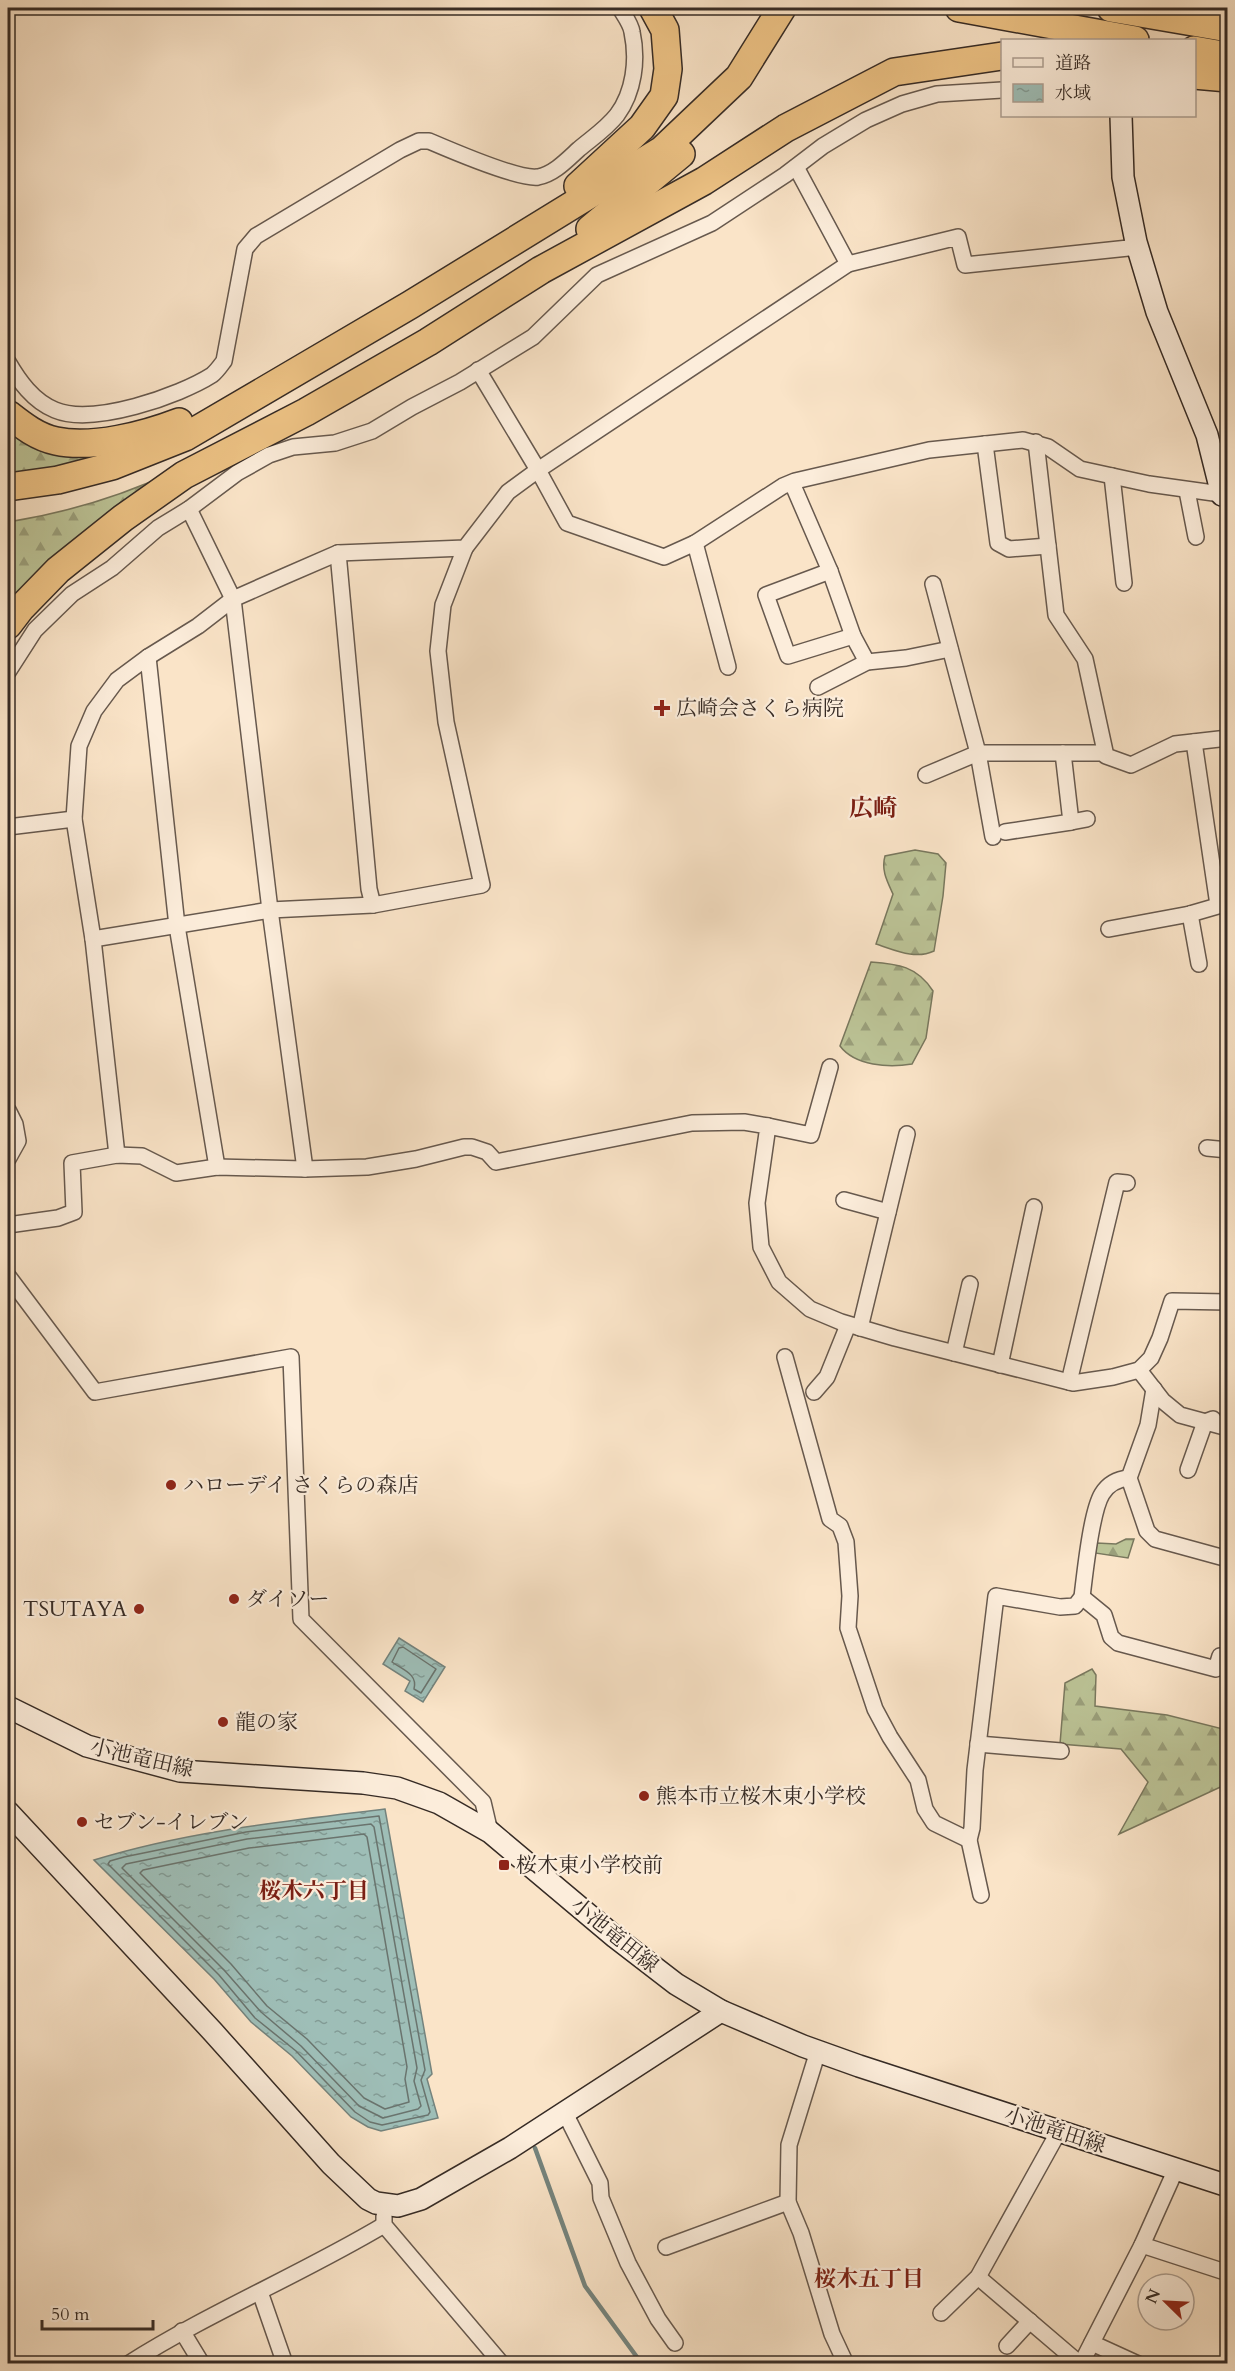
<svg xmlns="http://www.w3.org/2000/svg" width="1235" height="2371" viewBox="0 0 1235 2371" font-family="Cardo,'Noto Serif JP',serif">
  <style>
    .forest { fill: url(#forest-firs); stroke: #79785e; stroke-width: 1.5 }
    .water { fill: url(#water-ripples); stroke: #74837d; stroke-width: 1.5 }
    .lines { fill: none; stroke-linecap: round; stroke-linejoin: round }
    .shore { stroke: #6a746e; stroke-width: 1.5 }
    .stream { stroke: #74837d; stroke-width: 4.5 }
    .street-casing { stroke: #67594e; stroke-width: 18 }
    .secondary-casing { stroke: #362b25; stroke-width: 24 }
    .highway-casing { stroke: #362b25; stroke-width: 30 }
    .street { stroke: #fceddb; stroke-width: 15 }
    .secondary { stroke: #fceddb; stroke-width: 21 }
    .highway { stroke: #edc284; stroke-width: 27 }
    .poi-dot { fill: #8f2418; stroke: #fceddb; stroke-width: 2 }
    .labels { text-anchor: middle; stroke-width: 4.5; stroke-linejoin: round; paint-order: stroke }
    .poi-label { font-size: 21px; fill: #362b25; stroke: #fceddb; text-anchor: start }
    .street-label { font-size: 21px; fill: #362b25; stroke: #fceddb }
    .neighbourhood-label { font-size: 22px; font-weight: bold; fill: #7a1f14; stroke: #fceddb }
    .quarter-label { font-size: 24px; font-weight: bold; fill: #7a1f14; stroke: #fceddb }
  </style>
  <defs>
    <pattern id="forest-firs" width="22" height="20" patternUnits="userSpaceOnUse" patternTransform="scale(1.5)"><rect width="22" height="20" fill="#bcc497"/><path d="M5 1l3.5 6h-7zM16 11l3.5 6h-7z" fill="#9a9f7b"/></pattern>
    <pattern id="water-ripples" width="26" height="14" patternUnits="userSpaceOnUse" patternTransform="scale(1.5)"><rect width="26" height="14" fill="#9ebeb7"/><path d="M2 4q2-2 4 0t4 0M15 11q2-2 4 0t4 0" fill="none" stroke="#829b95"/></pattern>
  </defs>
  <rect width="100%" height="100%" fill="#fae4c8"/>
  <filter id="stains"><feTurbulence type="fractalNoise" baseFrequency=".00333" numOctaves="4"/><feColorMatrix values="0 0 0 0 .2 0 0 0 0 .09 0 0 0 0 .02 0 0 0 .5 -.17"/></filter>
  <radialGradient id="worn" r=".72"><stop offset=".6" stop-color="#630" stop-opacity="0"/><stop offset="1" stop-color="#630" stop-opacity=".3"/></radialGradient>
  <g class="forest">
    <polygon points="8,425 130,447 8,486"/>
    <path d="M175,471L8,610V522C65,513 122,496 175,471Z"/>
    <path d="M915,850L938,854L946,863L943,896L934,951C915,960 895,950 876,944L893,894C887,881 881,870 885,856Z"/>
    <path d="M871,962C898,964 917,966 933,991L926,1038L912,1064C889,1068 855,1066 840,1046Z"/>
    <polygon points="1126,1539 1134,1539 1128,1558 1095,1553 1097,1543 1116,1544"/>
    <polygon points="1092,1669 1096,1675 1095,1706 1167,1715 1227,1730 1227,1784 1119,1834 1148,1782 1121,1749 1060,1744 1065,1683"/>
  </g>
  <g class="water">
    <polygon points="399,1638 445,1667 423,1702 405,1691 410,1681 383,1664"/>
    <path d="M385,1809L432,2074L427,2079L438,2118L381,2131L368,2127L351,2117L292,2056L251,2022L214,1979L94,1860C188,1831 287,1821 385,1809Z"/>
  </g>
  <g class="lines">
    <g class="shore">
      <path d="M403,1647L436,1669L421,1693L414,1689C418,1674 403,1670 392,1662L399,1648Z"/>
      <polygon points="379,1816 425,2070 421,2080 430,2112 428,2115 382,2125 370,2122 355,2112 296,2051 255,2018 219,1975 108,1864 110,1861 124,1857 246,1832"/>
      <polygon points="371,1824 374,1827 417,2068 414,2081 421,2106 418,2109 383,2118 359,2106 301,2046 261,2012 224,1970 122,1868 126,1864 247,1839"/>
      <polygon points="364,1834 367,1837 407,2067 405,2079 409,2102 385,2109 364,2098 307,2039 267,2006 231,1964 140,1873 143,1870 249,1848"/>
    </g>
    <polyline class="stream" points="535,2148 585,2286 642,2364"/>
    <g class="street-casing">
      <g id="street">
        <polyline points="796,167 848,264"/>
        <path d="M8,362C19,381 33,401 55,410C93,426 179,396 212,375C217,371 221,365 224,361L245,249L256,236L400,150L419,141H429C450,150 519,180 538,177C554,174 567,160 579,149C592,138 606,129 617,115C634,92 638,60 632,32C631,24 624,15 620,8"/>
        <polyline points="478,370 538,470 567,523 664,557 695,543 783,486 795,481 929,450 1023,440 1048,447 1080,469 1149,484 1228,495"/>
        <polyline points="1036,442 1056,615 1085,659 1106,756 1131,765 1175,744 1228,738"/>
        <polyline points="985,444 998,543 1009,549 1048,546"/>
        <polyline points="1112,476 1124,583"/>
        <polyline points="792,483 830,571 853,636 867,662"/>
        <polyline points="1187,491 1196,537"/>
        <polyline points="189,509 233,599 270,910 305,1169"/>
        <polyline points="695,543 728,667"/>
        <polyline points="338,553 369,889 373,905"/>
        <polyline points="830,571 766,595 788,656 853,636"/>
        <polyline points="933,584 978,753 993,837"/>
        <polyline points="148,657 177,926 217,1167"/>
        <polyline points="8,672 35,630 72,594 112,568 158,528 189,509 237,473 269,455 293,447 335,443 372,431 412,407 460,382 533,337 597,275 712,223 785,175 823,146 866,120 902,104 937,94 1002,90"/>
        <polyline points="818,687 867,662 906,658 950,649"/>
        <polyline points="1194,742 1218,905"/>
        <polyline points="926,775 978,753 1105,753"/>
        <polyline points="1071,822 1087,819"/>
        <polyline points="8,827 74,819"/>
        <polyline points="1005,832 1071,822 1063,753"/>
        <polyline points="1190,914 1199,964"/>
        <polyline points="1109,929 1190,914 1228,903"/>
        <polyline points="93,939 270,910 373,905 482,885 446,722 438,651 443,605 465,548"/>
        <polyline points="8,1110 15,1124 18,1141 8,1159"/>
        <polyline points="768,1126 811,1135 830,1067"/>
        <polyline points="1207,1148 1228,1150"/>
        <polyline points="117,1155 93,939 74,819 79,746 94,711 117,680 148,657 198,626 233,599 285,576 338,553 465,548 508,492 538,470 848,264 958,237 965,265 1138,247"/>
        <polyline points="844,1200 888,1212"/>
        <polyline points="8,1225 58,1218 74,1212 72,1163 117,1155 142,1156 176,1173 217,1167 305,1169 367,1167 416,1159 464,1147 472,1147 487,1152 496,1162 692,1123 744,1122 768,1126 757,1203 761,1247 779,1282 810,1309 841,1322 895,1338 1073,1383 1113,1377 1139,1370 1151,1358 1160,1338 1172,1301 1228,1302"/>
        <polyline points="8,1276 95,1392 291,1357 301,1619 483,1802 490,1832"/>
        <polyline points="860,1328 907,1134"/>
        <polyline points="954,1353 970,1284"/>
        <polyline points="785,1357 830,1519 840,1526 846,1542 850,1596 848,1628 875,1709 890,1737 918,1780 925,1809 934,1823 969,1840"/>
        <polyline points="1000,1365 1034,1207"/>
        <polyline points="1139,1370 1163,1401 1180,1415 1228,1428"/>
        <polyline points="1069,1382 1117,1182 1127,1183"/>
        <polyline points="1154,1389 1148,1425 1129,1478 1147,1531 1155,1539 1228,1559"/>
        <polyline points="814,1392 827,1377 848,1325"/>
        <polyline points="1188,1470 1205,1422 1213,1419"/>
        <polyline points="1082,1597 1104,1615 1111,1637 1118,1643 1216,1669 1220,1656"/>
        <polyline points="978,1744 1061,1751"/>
        <path d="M981,1895L969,1840L972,1828L975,1770L996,1596L1060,1607L1075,1606L1082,1597C1085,1573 1091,1512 1102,1494C1108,1484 1118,1479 1129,1478"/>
        <polyline points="818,2051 789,2145 788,2202 801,2233 832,2334 846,2364"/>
        <polyline points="565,2113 600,2183 601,2198 628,2263 658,2319 675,2343"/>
        <polyline points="384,2216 384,2225 502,2364"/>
        <polyline points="1142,2245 1228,2273"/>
        <polyline points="666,2247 788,2202"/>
        <polyline points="978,2277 1080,2364"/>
        <polyline points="260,2292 285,2364"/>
        <polyline points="941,2313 978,2277 1059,2131"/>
        <polyline points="182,2331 202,2364"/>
        <polyline points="1092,2343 1138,2364"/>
        <polyline points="1007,2346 1030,2321"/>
        <path d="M128,2364C210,2312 300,2275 384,2225"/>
        <polyline points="1081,2364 1142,2245 1176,2169"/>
      </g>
    </g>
    <g class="secondary-casing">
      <g id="secondary">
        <polyline points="1121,116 1123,177 1136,242 1157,312 1207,435 1222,495"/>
        <polyline points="8,1707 87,1746 180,1771 363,1783 397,1788 439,1803 490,1832 615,1937 676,1984 721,2011 803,2046 859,2066 1228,2186"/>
        <polyline points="8,1812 213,2032 331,2164 368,2199 376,2203 398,2206 421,2199 510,2148 721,2011"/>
      </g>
    </g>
    <g class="highway-casing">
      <g id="highway">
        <polyline points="959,8 1135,40"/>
        <polyline points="1111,8 1228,28"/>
        <polyline points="1194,50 1228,56"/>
        <polyline points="1194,75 1228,78"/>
        <polyline points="578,186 642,127 664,96 668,69 665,30 653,8"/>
        <polyline points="590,229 681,154"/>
        <path d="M8,414C22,425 37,437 56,441C92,449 145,435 179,422"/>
        <polyline points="8,487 58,480 112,466 185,437 410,305 662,150 739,77 782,8"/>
        <polyline points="8,625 21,608 58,570 123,518 184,475 306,412 428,342 541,270 704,181 786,128 894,72 1002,56"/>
      </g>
    </g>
    <use href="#street" class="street"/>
    <use href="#secondary" class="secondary"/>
    <use href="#highway" class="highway"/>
  </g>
  <g class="poi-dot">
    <path d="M659 699h6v6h6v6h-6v6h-6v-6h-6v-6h6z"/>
    <circle cx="171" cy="1485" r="6"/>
    <circle cx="234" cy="1599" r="6"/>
    <circle cx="139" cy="1609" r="6"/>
    <circle cx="223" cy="1722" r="6"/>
    <circle cx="644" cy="1796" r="6"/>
    <circle cx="82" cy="1822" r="6"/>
    <rect x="498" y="1859" width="12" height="12" rx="3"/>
  </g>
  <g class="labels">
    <g class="poi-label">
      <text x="676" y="715">広崎会さくら病院</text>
      <text x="183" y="1492">ハローデイ さくらの森店</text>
      <text x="246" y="1606">ダイソー</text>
      <text x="127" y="1616" text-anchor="end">TSUTAYA</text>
      <text x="235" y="1729">龍の家</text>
      <text x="656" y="1803">熊本市立桜木東小学校</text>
      <text x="94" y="1829">セブン-イレブン</text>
      <text x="516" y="1872">桜木東小学校前</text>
    </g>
    <g class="street-label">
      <text transform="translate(142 1758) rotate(13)" y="7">小池竜田線</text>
      <text transform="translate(615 1935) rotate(39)" y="7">小池竜田線</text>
      <text transform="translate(1055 2130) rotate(18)" y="7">小池竜田線</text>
    </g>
    <g class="neighbourhood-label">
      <text x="314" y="1898">桜木六丁目</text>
      <text x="869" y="2286">桜木五丁目</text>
    </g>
    <g class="quarter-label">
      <text x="873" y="816">広崎</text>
    </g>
  </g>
  <rect width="1235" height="2371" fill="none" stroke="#fae4c8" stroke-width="30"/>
  <rect x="9" y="9" width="1217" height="2353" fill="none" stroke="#362b25" stroke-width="3"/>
  <rect x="15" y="15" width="1205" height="2341" fill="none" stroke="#362b25" stroke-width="1.5"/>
  <rect x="1001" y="39" width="195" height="78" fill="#fceddb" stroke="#ad9f92" stroke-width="1.5"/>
  <rect x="1013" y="58" width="30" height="9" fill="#fceddb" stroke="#ad9f92" stroke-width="1.5"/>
  <text x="1055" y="69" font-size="18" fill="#362b25">道路</text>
  <rect x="1013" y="84" width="30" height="18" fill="url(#water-ripples)" stroke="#ad9f92" stroke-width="1.5"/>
  <text x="1055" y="99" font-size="18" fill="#362b25">水域</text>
  <g transform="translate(1166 2302) rotate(294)"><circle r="28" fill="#fceddb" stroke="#ad9f92" stroke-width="1.5"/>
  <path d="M0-4.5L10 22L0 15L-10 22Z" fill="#8f2418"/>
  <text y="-9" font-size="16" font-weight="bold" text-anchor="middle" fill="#362b25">N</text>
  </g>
  <path d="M42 2320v9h111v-9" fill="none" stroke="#362b25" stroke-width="3"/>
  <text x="51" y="2320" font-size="18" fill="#362b25" stroke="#fceddb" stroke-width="4.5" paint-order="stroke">50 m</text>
  <rect width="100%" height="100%" filter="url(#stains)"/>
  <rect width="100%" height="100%" fill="url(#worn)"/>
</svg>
